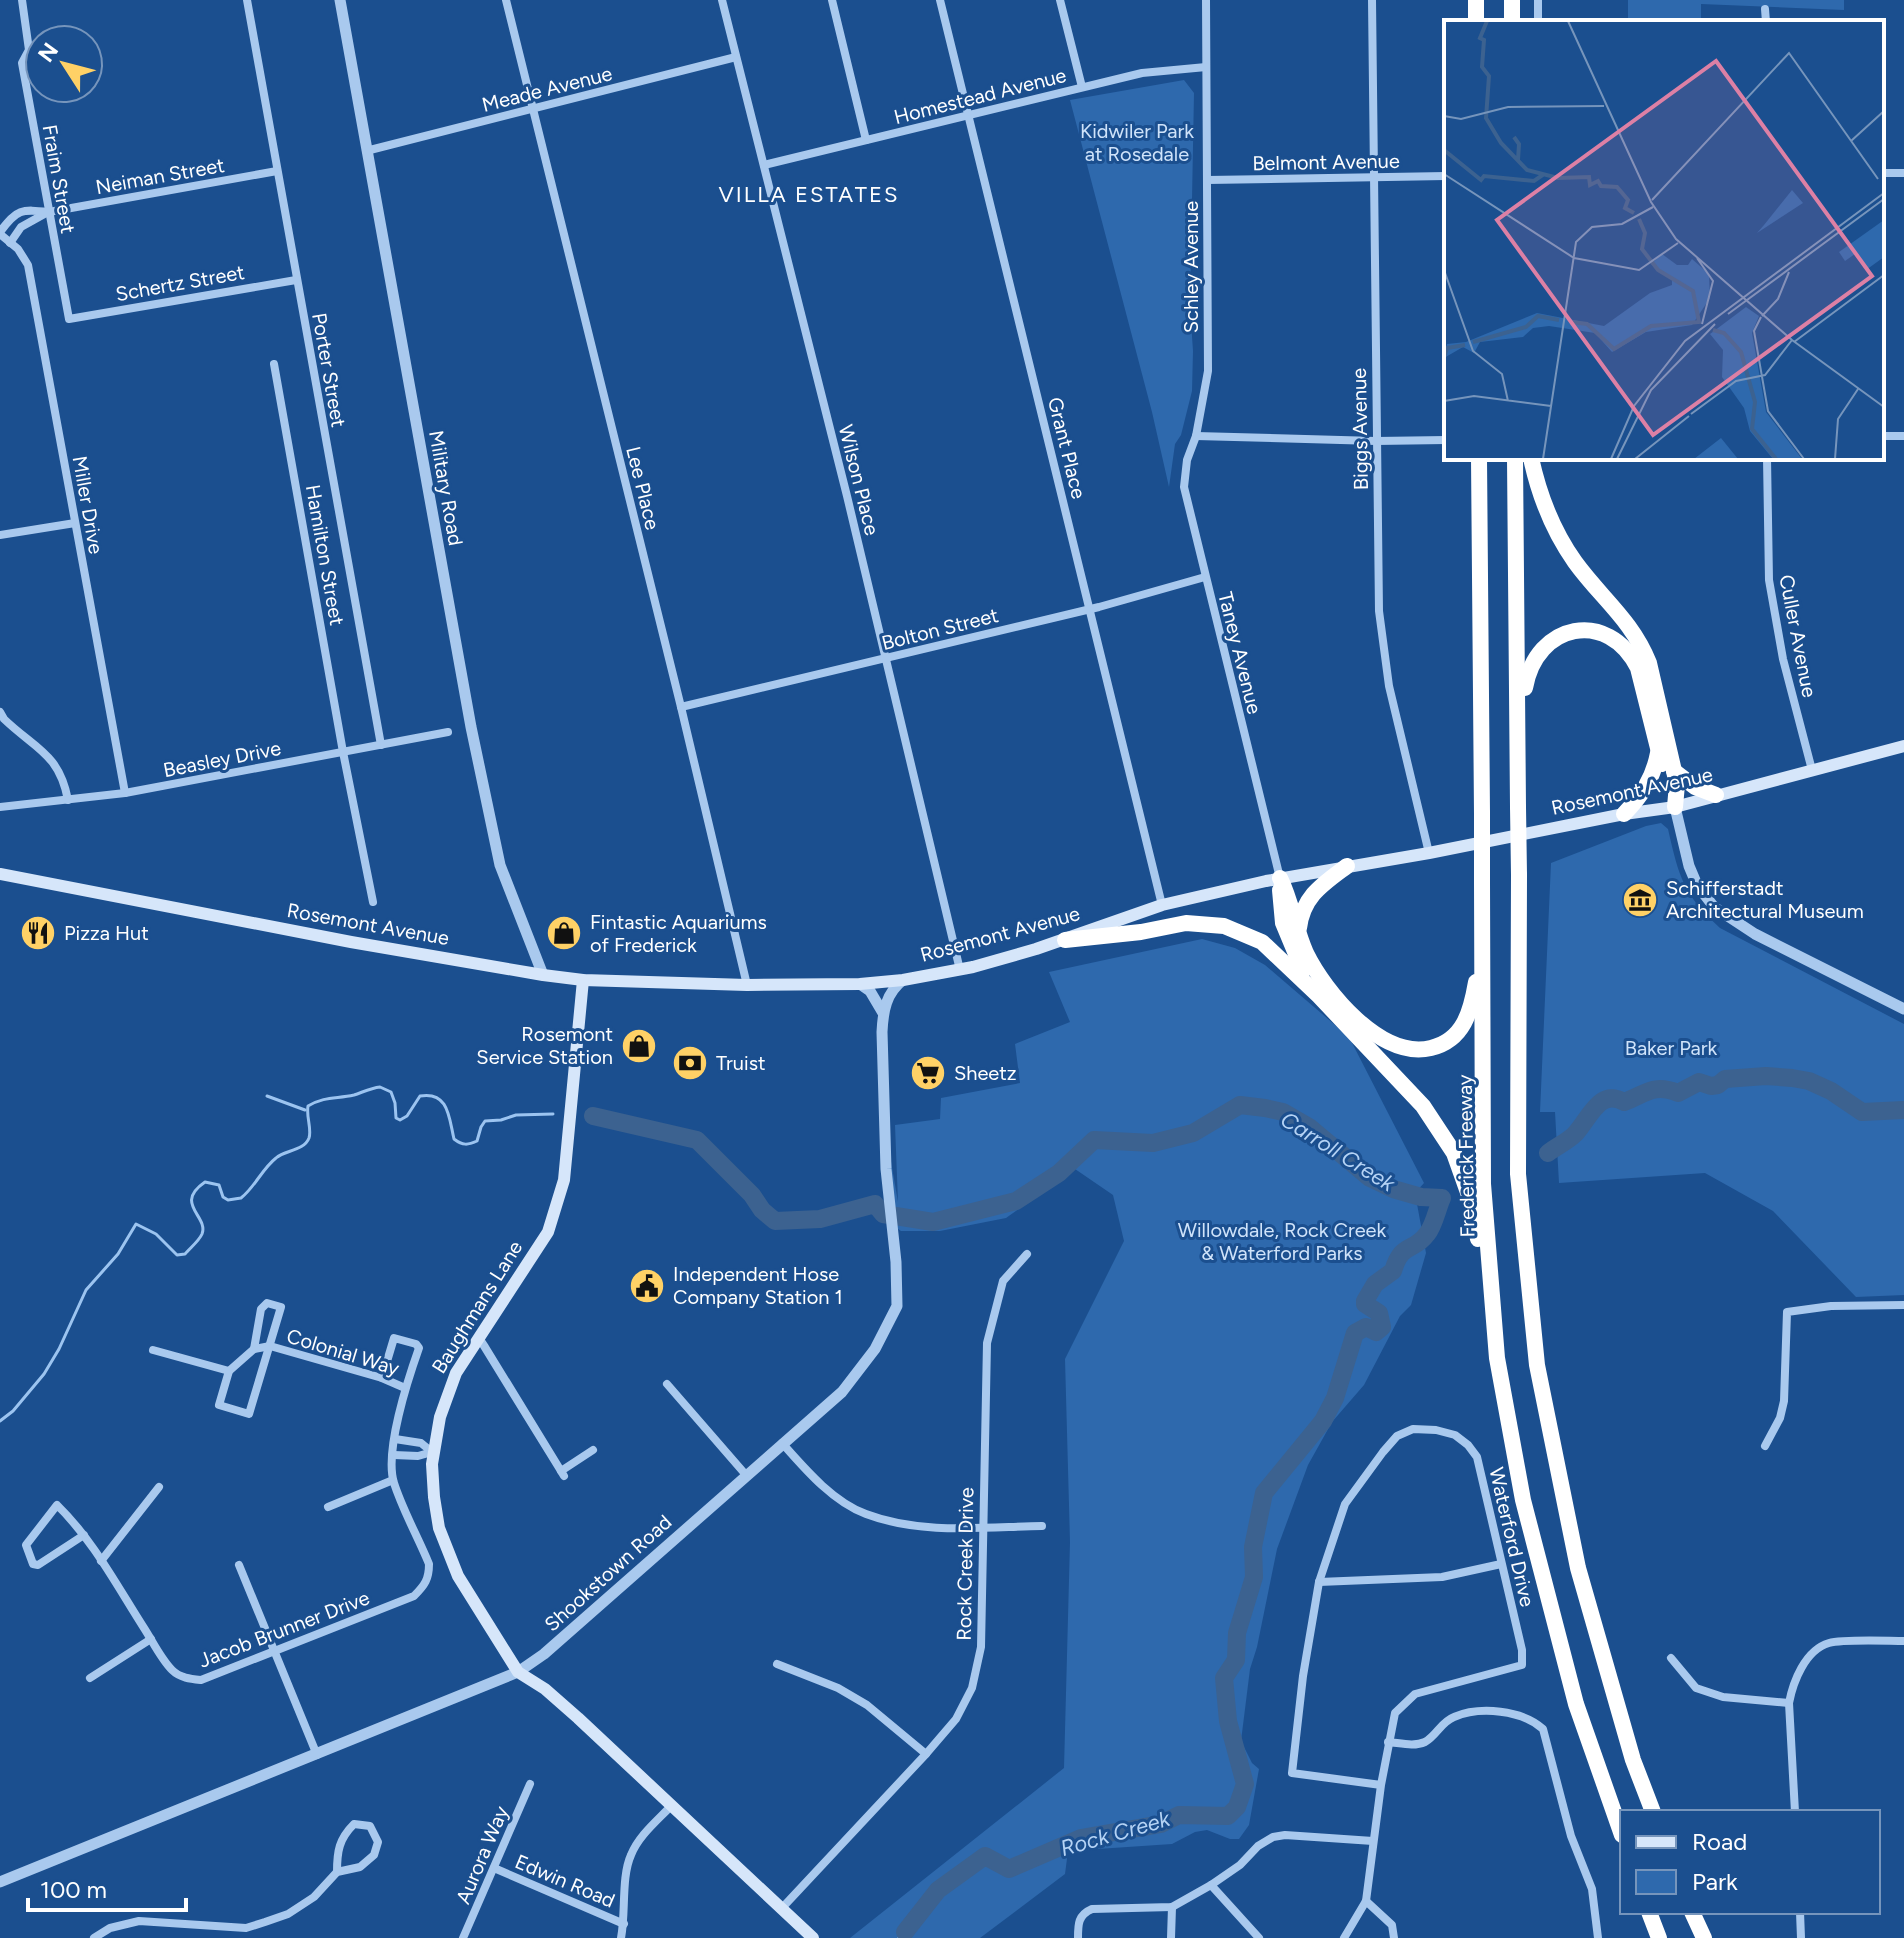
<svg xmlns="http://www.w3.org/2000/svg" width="1904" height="1938" viewBox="0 0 1904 1938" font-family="Figtree,sans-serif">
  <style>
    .green { fill: #2e69ad }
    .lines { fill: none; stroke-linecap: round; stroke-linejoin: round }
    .stream { stroke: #9cc4f0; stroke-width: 3 }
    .river { stroke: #3c6290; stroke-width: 18 }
    .minor { stroke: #a9c9ee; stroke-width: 8 }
    .tertiary { stroke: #a9c9ee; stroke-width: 11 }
    .secondary { stroke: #d6e6fa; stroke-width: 12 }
    .motorway { stroke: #fff; stroke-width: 16 }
    .motorway-bridge { stroke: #fff; stroke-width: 16 }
    .labels { text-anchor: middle; stroke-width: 6; stroke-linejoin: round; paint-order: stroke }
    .street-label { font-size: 20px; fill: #fff; stroke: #1b4f8f }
    .park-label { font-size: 20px; fill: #cfe3fa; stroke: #1b4f8f }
    .poi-label { font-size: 20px; fill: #fff; stroke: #1b4f8f; text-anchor: start }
    .neighbourhood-label { font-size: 22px; letter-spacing: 2px; fill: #fff; stroke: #1b4f8f }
    .water-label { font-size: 22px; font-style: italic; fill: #b5d3f5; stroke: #1b4f8f }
    .inset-river { fill: none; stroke: #3c6290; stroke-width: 4 }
    .inset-road { fill: none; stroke: #7695bc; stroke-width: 2 }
    .view { fill: #dd80a5; fill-opacity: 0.15; stroke: #dd80a5; stroke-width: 4 }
    .inset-edge { fill: none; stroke: #fff; stroke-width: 4 }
  </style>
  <rect width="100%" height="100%" fill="#1b4f8f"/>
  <g class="green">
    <polygon points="1628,0 1844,0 1844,10 1701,4 1701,22 1628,22"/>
    <polygon points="1184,80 1194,93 1190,307 1193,351 1192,391 1181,435 1175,444 1169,487 1152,412 1070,100"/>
    <path d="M1661,823L1668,829C1679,877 1683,894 1720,928L1904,1024V1295L1856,1297L1773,1211L1705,1173L1559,1183L1555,1112H1540L1551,863L1646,826Z"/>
    <polygon points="1202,939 1235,948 1265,965 1349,1037 1424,1183 1415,1193 1426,1253 1411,1305 1400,1316 1364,1385 1332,1422 1308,1465 1277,1549 1257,1647 1250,1669 1241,1741 1252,1763 1259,1769 1249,1825 1239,1839 1230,1839 1207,1830 1195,1832 1172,1844 1068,1851 1065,1874 980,1938 850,1938 1064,1768 1070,1542 1065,1359 1124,1241 1113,1195 1075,1169 1006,1218 940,1231 901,1231 892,1225 885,1127 898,1202 895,1125 940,1119 941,1098 1020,1083 1015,1044 1070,1022 1049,972"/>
  </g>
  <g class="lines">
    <g class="stream">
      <polyline points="267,1096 305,1110"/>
      <path d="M0,1421L13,1411L44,1374L59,1349L86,1290L118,1254L136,1224L156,1234L177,1255L185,1254C190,1248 199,1241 202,1234C209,1216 173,1204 205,1182L219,1185L223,1197L228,1200L241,1198C255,1187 262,1169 276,1158C285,1150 304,1151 309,1138C312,1129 306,1117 308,1106C325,1096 336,1099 354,1095C363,1092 371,1088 380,1087L391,1092L395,1103L396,1118L400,1120L407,1116L420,1096C449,1091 449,1118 454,1139C463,1146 468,1145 477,1141L481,1127L485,1121L501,1120L516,1115L553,1114"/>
      <polyline points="899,1938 905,1932"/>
    </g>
    <g class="river">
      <path d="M593,1116L697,1140L752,1195L762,1210L775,1221L820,1219L875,1204L883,1214L933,1222L1016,1201L1059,1173L1094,1140L1153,1143L1193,1133L1240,1105L1265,1108L1283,1112L1309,1127L1370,1178L1393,1189L1421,1197L1442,1198C1437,1209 1434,1226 1427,1234C1413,1253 1402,1241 1393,1271L1375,1284L1365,1301V1304L1379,1313L1382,1327L1376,1332L1366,1327L1355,1333L1335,1398L1323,1421L1264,1493L1253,1547L1254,1577L1237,1633L1236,1660L1224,1678L1228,1721L1245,1784L1237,1807L1228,1816L1179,1815L1161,1824L1081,1838L1009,1869L985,1856L938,1890L905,1932"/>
      <path d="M1548,1153C1557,1146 1567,1142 1575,1134C1590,1118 1599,1088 1624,1102C1646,1094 1653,1083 1678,1093L1699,1082L1711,1086L1718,1085L1725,1079L1766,1076L1792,1078L1809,1081L1831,1091L1862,1112L1904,1110"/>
    </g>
    <g class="minor">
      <polyline points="22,0 29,50 22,63 69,319 296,280"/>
      <polyline points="247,0 381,745"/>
      <polyline points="506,0 681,707 747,985"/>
      <polyline points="722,0 847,496 960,970"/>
      <polyline points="832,0 866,140"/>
      <polyline points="940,0 1162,905"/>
      <polyline points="1060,0 1082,87"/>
      <polyline points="1206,0 1208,371 1196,436 1187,460 1184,487 1280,878"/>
      <polyline points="1372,0 1379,611 1389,686 1429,853"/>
      <polyline points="1538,0 1538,22"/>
      <polyline points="1765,9 1766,22"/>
      <polyline points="366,151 736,57"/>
      <polyline points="764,165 1142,73 1206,67"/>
      <polyline points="1882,173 1904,173"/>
      <polyline points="1207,180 1446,176"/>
      <path d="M0,232C17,209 21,209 49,212L277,171"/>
      <polyline points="0,234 18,249 28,265 125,793"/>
      <polyline points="10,243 21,227 48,212"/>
      <polyline points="274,364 343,752 373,902"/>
      <polyline points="1196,436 1376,441 1446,440"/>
      <polyline points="1882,436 1904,436"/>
      <polyline points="1767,458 1769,580 1783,659 1812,770"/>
      <polyline points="0,535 75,523"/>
      <polyline points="681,707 1099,607 1205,577"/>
      <path d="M0,712L4,719C35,749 59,753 68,800"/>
      <polyline points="0,807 125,793 448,732"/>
      <polygon points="267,1303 281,1307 249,1414 219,1405 229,1371 254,1349 261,1309"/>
      <polyline points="254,1349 270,1346 382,1378 405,1388"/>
      <polyline points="153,1350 229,1371"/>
      <polyline points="667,1384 746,1475"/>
      <polyline points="395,1439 421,1443 432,1452"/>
      <path d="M782,1443C805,1469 833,1502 866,1514C921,1535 985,1527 1042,1526"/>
      <polyline points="1765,1446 1780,1418 1784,1401 1787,1312 1831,1306 1904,1305"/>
      <polyline points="394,1455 418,1456 432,1452"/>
      <polyline points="561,1471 485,1347 479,1338 561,1471 564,1476 561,1471"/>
      <polyline points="561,1471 593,1450"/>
      <polyline points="328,1507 393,1480"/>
      <path d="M84,1535L38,1565L33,1564L26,1545L57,1505C93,1540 117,1586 144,1628C153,1642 161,1659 172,1670C180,1678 191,1679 201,1680L414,1596C425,1585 429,1579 429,1564C418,1537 403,1511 394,1483C384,1452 408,1379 419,1348L416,1344L394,1338L382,1378"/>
      <polyline points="101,1561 159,1487"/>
      <polyline points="239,1565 317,1755"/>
      <polyline points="1319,1582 1442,1577 1501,1564"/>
      <polyline points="1671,1658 1696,1688 1723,1697 1789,1703"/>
      <polyline points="777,1664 838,1688 867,1705 926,1754"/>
      <polyline points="90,1678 151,1639"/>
      <path d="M1388,1742C1400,1743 1414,1747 1425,1742C1437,1735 1441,1722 1454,1717C1480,1706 1522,1710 1543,1729L1571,1836L1592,1889L1598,1938"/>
      <path d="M1795,1812L1789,1703C1793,1682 1805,1650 1829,1643C1843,1639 1887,1641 1904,1641"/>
      <polyline points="494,1868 624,1924"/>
      <polyline points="1211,1885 1259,1938"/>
      <polyline points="1366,1901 1392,1925 1394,1938"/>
      <polyline points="782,1908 926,1754 956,1719 972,1688 981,1647 987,1343 1003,1281 1027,1254"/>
      <polyline points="1800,1912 1801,1938"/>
      <path d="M94,1938L110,1928L139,1921L246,1928L265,1922L288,1914L314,1897L337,1872L360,1867L374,1855L378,1842L370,1826L354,1824C339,1839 337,1851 337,1872"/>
      <polyline points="463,1938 530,1784"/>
      <path d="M621,1938C626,1913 621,1877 631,1855C639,1835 658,1820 672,1805"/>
      <path d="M1078,1938C1078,1924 1078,1915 1092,1909L1172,1907L1211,1885L1240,1865L1258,1846L1273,1837L1285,1835L1373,1841"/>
      <polyline points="1171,1938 1172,1907"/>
      <polyline points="1344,1938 1366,1901 1381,1785 1395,1713 1415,1694 1522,1665 1522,1650 1477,1457 1468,1445 1455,1435 1436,1430 1413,1429 1397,1436 1383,1452 1345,1504 1319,1582 1303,1676 1292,1773 1381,1785"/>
    </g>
    <g class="tertiary">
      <polyline points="340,0 471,727 500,865 543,975"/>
      <polyline points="1675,807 1689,866 1697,885 1714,907 1755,934 1904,1009"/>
      <polyline points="860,984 870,991 883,1013"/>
      <path d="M0,1882L518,1672L544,1654L842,1392L875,1349L897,1306L896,1262L886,1169L882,1032C883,1011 886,993 903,980"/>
    </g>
    <g class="secondary">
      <polyline points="0,874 351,942 543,975 583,980 747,985 860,984 903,980 973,967 1036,949 1162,905 1266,881 1429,853 1624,814 1675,807 1904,746"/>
      <polyline points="583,980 564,1180 548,1232 456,1373 440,1417 432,1464 434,1497 439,1528 458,1576 518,1672 545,1689 578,1718 813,1938"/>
    </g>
    <g class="motorway">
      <polyline points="1476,0 1476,22"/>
      <polyline points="1512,0 1512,22"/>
      <polyline points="1479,458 1482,813"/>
      <polyline points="1515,458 1518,807"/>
      <path d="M1531,458C1539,495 1553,531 1575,562C1601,598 1632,620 1649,663L1677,784L1675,807"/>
      <path d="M1525,688C1536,623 1608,608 1638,668L1662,764"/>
      <polyline points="1674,771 1695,787 1716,795"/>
      <path d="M1624,814C1642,795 1653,779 1658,753"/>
      <polyline points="1519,875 1518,1174 1537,1365 1578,1568 1633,1760 1653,1812"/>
      <path d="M1280,878C1292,902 1295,929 1306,953C1325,992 1381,1060 1431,1048C1464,1040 1471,1011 1476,982"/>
      <polyline points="1482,882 1483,1184 1497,1358 1523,1500 1576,1704 1622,1835"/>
      <polyline points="1280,890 1283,923 1303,971"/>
      <path d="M1299,928C1303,896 1323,884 1347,866"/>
      <polyline points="1065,940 1141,932 1186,923 1224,926 1262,942 1319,996 1423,1106 1454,1153 1470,1198 1478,1239"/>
      <polyline points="1649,1912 1659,1938"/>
      <polyline points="1692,1912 1704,1938"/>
    </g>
    <g class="motorway-bridge">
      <polyline points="1518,807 1519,875"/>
      <polyline points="1482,813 1482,882"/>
    </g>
  </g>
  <defs>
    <g id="museum-disc" transform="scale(1.8)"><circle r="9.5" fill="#ffd166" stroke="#1b4f8f"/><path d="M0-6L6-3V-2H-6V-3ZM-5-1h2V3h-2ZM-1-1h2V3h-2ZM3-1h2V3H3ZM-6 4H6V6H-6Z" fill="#111"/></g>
    <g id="restaurant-disc" transform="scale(1.8)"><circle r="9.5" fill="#ffd166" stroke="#1b4f8f"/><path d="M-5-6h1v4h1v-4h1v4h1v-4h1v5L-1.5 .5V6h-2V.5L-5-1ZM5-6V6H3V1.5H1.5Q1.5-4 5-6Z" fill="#111"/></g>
    <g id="shop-disc" transform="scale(1.8)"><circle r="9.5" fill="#ffd166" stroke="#1b4f8f"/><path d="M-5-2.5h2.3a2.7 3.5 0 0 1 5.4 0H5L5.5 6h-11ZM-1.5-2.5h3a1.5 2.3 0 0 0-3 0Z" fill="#111"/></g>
    <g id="bank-disc" transform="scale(1.8)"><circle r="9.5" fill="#ffd166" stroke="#1b4f8f"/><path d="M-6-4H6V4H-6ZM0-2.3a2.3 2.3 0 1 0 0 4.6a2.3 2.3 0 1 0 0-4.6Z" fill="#111"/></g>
    <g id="supermarket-disc" transform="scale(1.8)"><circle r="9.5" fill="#ffd166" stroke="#1b4f8f"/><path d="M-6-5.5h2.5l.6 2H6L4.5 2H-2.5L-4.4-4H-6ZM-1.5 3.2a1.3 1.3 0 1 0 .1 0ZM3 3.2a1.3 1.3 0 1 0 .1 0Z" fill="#111"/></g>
    <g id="civic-disc" transform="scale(1.8)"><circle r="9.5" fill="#ffd166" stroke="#1b4f8f"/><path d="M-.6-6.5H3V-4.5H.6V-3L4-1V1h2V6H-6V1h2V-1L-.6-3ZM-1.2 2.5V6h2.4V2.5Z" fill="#111"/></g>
  </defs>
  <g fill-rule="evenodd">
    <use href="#museum-disc" x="1640" y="900"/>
    <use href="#restaurant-disc" x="38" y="933"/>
    <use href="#shop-disc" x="564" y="933"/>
    <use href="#shop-disc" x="639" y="1046"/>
    <use href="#bank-disc" x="690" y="1063"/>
    <use href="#supermarket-disc" x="928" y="1073"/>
    <use href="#civic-disc" x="647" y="1286"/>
  </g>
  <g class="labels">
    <g class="street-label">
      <text transform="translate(547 89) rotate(-14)" y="7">Meade Avenue</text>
      <text transform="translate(980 96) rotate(-14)" y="7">Homestead Avenue</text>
      <text transform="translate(1326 162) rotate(-1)" y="7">Belmont Avenue</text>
      <text transform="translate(160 176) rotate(-10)" y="7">Neiman Street</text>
      <text transform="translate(59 179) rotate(80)" y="7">Fraim Street</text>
      <text transform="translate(1191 267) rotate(-90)" y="7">Schley Avenue</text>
      <text transform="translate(180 283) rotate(-10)" y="7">Schertz Street</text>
      <text transform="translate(329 370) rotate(80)" y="7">Porter Street</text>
      <text transform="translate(1360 429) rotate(-91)" y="7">Biggs Avenue</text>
      <text transform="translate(1067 448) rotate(76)" y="7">Grant Place</text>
      <text transform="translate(859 480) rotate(76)" y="7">Wilson Place</text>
      <text transform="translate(446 488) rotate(80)" y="7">Military Road</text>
      <text transform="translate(643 488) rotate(76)" y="7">Lee Place</text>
      <text transform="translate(88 505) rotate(80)" y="7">Miller Drive</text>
      <text transform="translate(325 555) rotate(80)" y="7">Hamilton Street</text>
      <text transform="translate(940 629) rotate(-14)" y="7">Bolton Street</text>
      <text transform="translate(1798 636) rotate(79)" y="7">Culler Avenue</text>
      <text transform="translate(1240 653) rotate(76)" y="7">Taney Avenue</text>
      <text transform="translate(222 759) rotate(-11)" y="7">Beasley Drive</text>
      <text transform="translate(1632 791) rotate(-12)" y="7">Rosemont Avenue</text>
      <text transform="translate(368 924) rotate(10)" y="7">Rosemont Avenue</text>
      <text transform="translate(1000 934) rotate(-15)" y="7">Rosemont Avenue</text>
      <text transform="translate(1466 1156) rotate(-91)" y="7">Frederick Freeway</text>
      <text transform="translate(477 1307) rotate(-58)" y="7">Baughmans Lane</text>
      <text transform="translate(343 1352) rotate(17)" y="7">Colonial Way</text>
      <text transform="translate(1512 1537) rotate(77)" y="7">Waterford Drive</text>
      <text transform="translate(965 1564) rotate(-89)" y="7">Rock Creek Drive</text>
      <text transform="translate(608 1573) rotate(-42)" y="7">Shookstown Road</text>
      <text transform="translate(284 1629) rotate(-21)" y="7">Jacob Brunner Drive</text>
      <text transform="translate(482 1855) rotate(-67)" y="7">Aurora Way</text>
      <text transform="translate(565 1881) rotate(23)" y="7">Edwin Road</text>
    </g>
    <g class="park-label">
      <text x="1137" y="138">Kidwiler Park<tspan x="1137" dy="23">at Rosedale</tspan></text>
      <text x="1671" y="1055">Baker Park</text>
      <text x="1282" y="1237">Willowdale, Rock Creek<tspan x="1282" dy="23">&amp; Waterford Parks</tspan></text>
    </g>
    <g class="poi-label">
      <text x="1666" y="895">Schifferstadt<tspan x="1666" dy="23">Architectural Museum</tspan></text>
      <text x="590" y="929">Fintastic Aquariums<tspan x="590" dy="23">of Frederick</tspan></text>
      <text x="64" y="940">Pizza Hut</text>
      <text x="613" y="1041" text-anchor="end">Rosemont<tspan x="613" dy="23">Service Station</tspan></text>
      <text x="716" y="1070">Truist</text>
      <text x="954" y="1080">Sheetz</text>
      <text x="673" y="1281">Independent Hose<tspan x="673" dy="23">Company Station 1</tspan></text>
    </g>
    <g class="neighbourhood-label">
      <text x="809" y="202">VILLA ESTATES</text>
    </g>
    <g class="water-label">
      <text transform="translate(1338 1151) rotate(32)" y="8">Carroll Creek</text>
      <text transform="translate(1115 1833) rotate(-16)" y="8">Rock Creek</text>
    </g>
  </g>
  <g transform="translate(1444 20)">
    <rect width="440" height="440" fill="#1b4f8f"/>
    <path d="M348,170L359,183L313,213L320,205ZM440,200V237L422,250L411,234L401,241L395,232ZM218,234L233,245H244L248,239L265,254L266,278L248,305L202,312L168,332L151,313L105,306L89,308L79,317L36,322L30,333L19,327L0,338L3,324L22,322L93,293L160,306L206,273L228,265V258L207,244ZM302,287L315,296L308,313L322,392L358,439H329L306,411L300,388L278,357L279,330L266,314ZM277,418L294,439H250Z" fill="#2e69ad"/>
    <path class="inset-river" d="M43,1L36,18L40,20L38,47L45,56L42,98L57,123L83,150L114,158L145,157L146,165L154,161L157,166L173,167L184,180L181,188L190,193M70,117L75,124L74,140M0,130L37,160L40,156L90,161L100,154M128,302L143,304L170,329L207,306L255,302L249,271L214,250L198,229L201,213L195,199M269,310L280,313L297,332L311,382L308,409L332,439M29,322L82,307L94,296L115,300M0,337L3,328L21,325"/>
    <path class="inset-road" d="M124,1L207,182L232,219L348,320L440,387M0,96L17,99L64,87L160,86M407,121L440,91M0,154L130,238L195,250L234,223M208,180L345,33L434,159M253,238L269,261L258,304M0,250L29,331L58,354L64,381M284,294L440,179M318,296L334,279L345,252M317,297L310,311L324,391L360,439M350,322L440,255M0,381L30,376L107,386M247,394L292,361L321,355L348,320M99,439L132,222L148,207L178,204L209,187M167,439L190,386L241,321L440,173M173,439L207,370L271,304M191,439L245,396M391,439L394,399L414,369"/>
    <path class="view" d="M272,41L428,256L209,415L53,200Z"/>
    <rect width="440" height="440" class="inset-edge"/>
  </g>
  <rect x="1620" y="1810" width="260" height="104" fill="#1b4f8f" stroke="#7695bc" stroke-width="2"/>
  <rect x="1636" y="1836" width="40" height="12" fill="#d6e6fa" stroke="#7695bc" stroke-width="2"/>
  <text x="1692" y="1850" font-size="24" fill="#ffffff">Road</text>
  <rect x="1636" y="1870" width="40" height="24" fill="#2e69ad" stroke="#7695bc" stroke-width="2"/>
  <text x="1692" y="1890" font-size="24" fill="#ffffff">Park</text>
  <g transform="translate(64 64) rotate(306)"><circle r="38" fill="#1b4f8f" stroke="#7695bc" stroke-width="2"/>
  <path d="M0-6L14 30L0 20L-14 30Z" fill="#ffd166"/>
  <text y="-12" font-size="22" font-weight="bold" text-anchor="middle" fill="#ffffff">N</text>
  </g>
  <path d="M28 1898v12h158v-12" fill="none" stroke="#ffffff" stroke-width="4"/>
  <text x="40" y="1898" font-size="24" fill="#ffffff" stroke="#1b4f8f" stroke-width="6" paint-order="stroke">100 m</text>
</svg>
